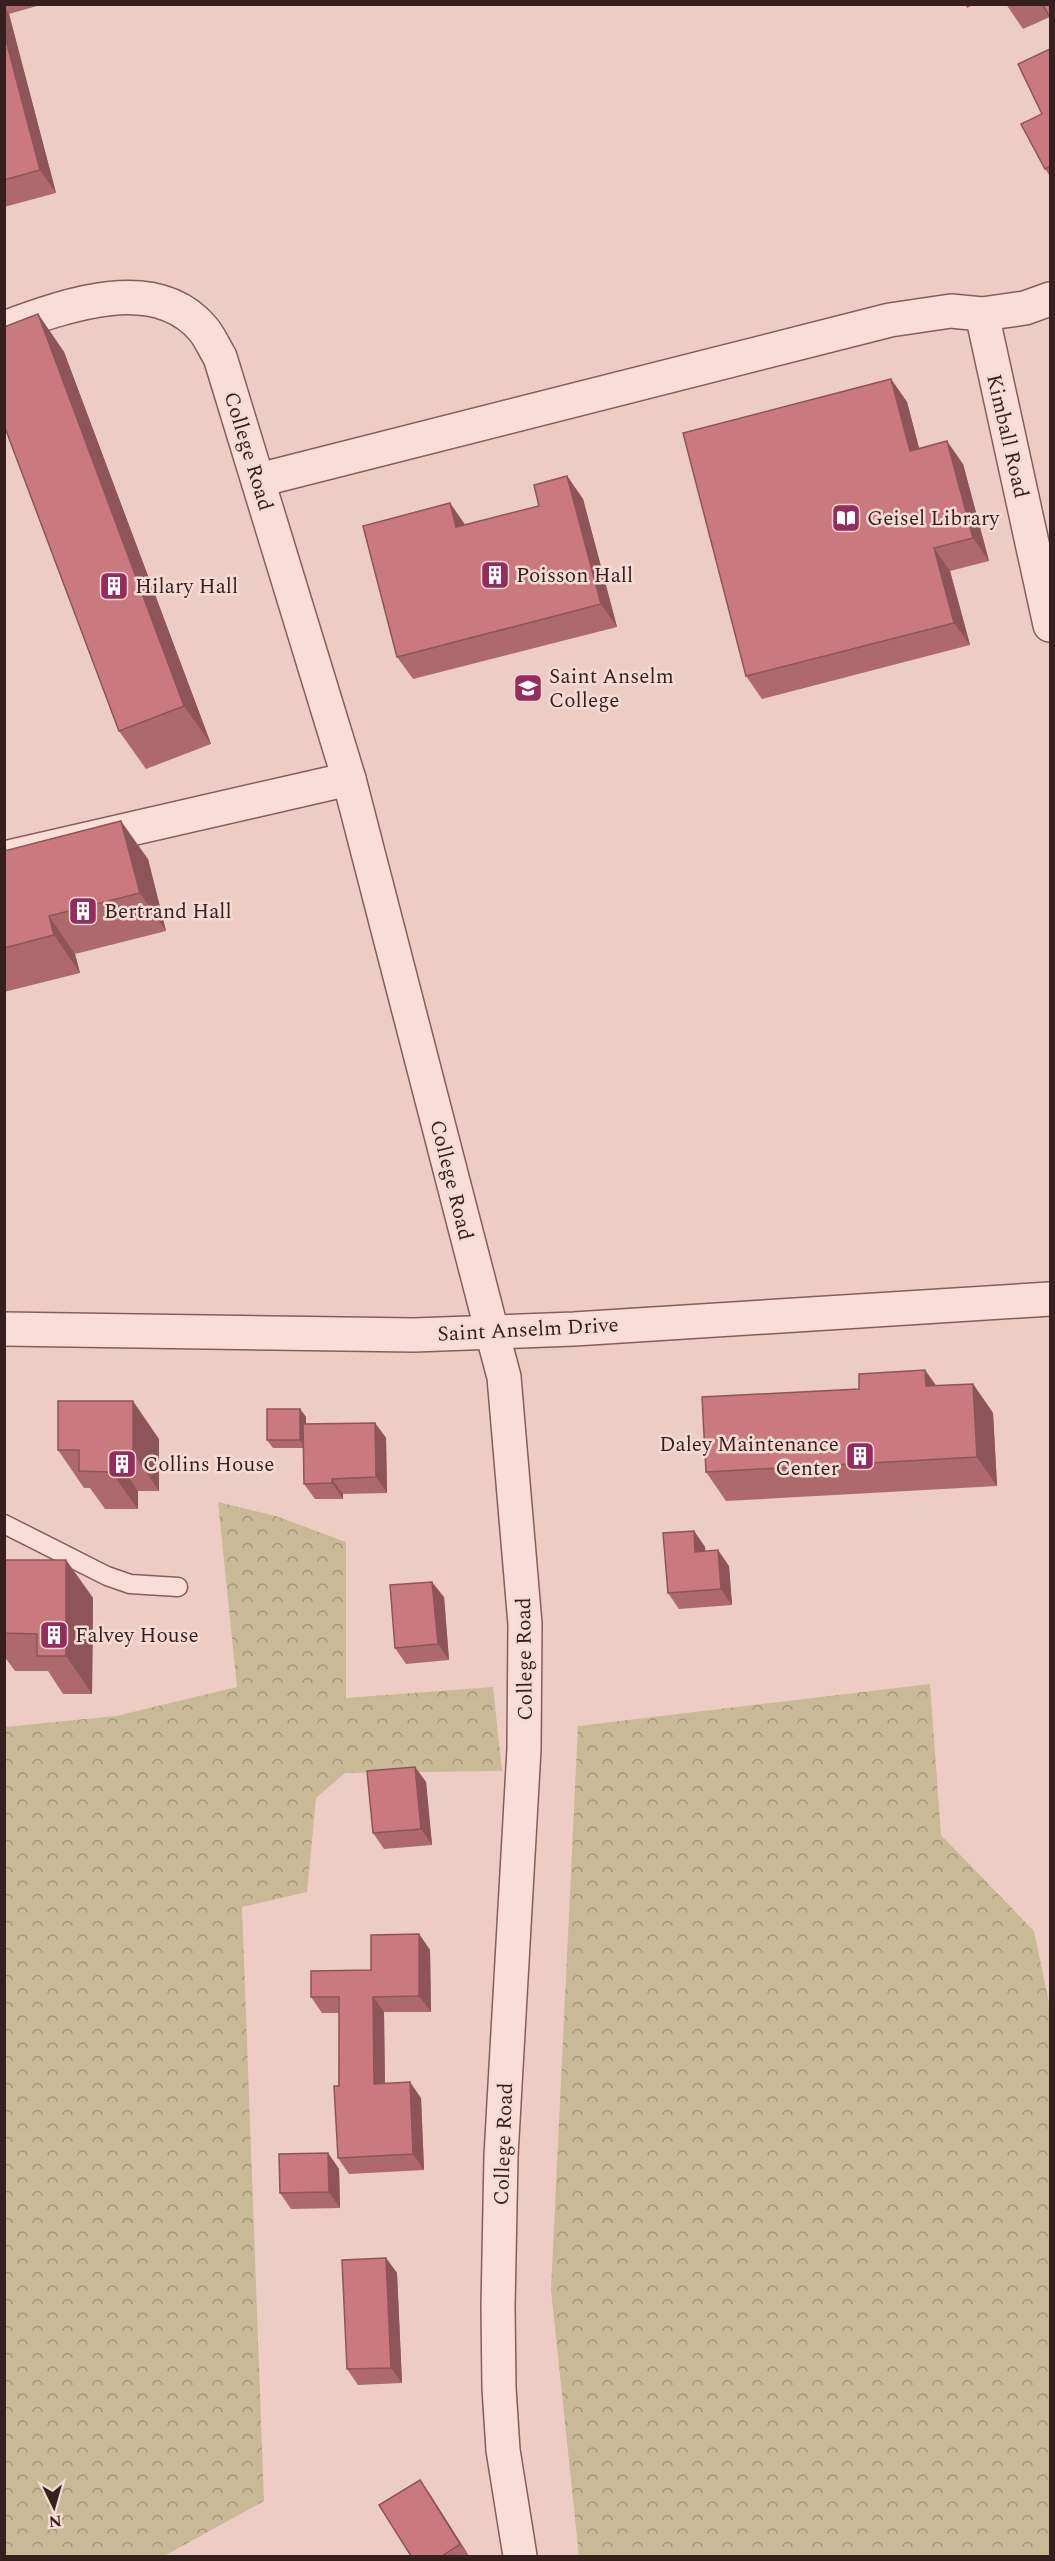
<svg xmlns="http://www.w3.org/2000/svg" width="1055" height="2561" viewBox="0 0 1055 2561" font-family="Spectral,serif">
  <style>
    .forest { fill: url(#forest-crowns) }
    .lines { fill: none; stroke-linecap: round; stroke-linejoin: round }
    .service-casing { stroke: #865d5a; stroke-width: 21 }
    .minor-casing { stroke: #865d5a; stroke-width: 36 }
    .tertiary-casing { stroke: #865d5a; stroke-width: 36 }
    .service { stroke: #f8ded6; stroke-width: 18 }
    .minor { stroke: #f8ded6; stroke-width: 33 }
    .tertiary { stroke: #f8ded6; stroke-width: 33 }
    .wall { fill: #ae696c }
    .shaded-wall { fill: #8d5558 }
    .building { fill: #ca7a7e; stroke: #8d5558; stroke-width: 1.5 }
    .labels { text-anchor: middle; stroke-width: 5; stroke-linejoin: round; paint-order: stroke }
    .street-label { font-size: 21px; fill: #371f1e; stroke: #f4dbd3 }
    .poi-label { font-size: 21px; fill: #371f1e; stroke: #f4dbd3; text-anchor: start }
  </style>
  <defs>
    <pattern id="forest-crowns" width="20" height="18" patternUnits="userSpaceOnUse" patternTransform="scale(1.5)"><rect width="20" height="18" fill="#cab997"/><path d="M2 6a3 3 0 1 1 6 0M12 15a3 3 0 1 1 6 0" fill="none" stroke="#a5967b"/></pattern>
  </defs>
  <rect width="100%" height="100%" fill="#edcdc3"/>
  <g class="forest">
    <polygon points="218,1502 276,1516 346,1542 346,1698 493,1687 502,1771 345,1773 316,1798 307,1892 242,1907 264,2501 164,2556 5,2556 5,1727 116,1716 237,1687"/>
    <polygon points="930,1684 941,1835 1034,1931 1050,2007 1050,2556 579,2556 551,2290 578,1726"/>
  </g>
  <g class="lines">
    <g class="service-casing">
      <polyline id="service" points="4,1524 107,1576 130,1584 178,1587"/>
    </g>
    <g class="minor-casing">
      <g id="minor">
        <polyline points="982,314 1050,625"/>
        <path d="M4,328C62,307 154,271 203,329C210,337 214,348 220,357L349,779L492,1332"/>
        <polyline points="259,480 890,320 951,311 982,314 1025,308 1050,299"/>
        <polyline points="4,858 349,779"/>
      </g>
    </g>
    <g class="tertiary-casing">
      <g id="tertiary">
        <polyline points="4,1329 414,1335 574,1329 1050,1299"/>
        <polyline points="492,1332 504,1377 525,1624 524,1749 501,2156 498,2307 499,2388 503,2450 520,2556"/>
      </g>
    </g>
    <use href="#service" class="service"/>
    <use href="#minor" class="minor"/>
    <use href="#tertiary" class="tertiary"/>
  </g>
  <g class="wall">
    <polygon points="4,4 44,4 9,14 56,193 4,207"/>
    <polygon points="965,4 975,4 967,8"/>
    <polygon points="1006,4 1050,4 1050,17 1023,29"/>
    <polygon points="1050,49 1050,176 1045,169 1042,114"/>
    <polygon points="38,314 64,352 211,744 146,769 119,731"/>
    <polygon points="891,379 907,402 919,449 963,464 989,561 950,571 970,645 762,699 746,676"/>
    <polygon points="567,476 583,499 617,627 413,679 397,657 450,503 465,525 539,506"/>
    <polygon points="4,851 148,859 166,931 75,954 80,973 4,992"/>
    <polygon points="925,1370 936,1386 973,1384 993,1413 997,1486 726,1501 706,1472 859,1389"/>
    <polygon points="300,1409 306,1417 306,1424 375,1423 386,1438 387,1493 343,1494 343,1499 315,1499 304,1484 303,1448 273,1448 267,1440"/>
    <polygon points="159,1439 159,1491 138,1491 138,1509 105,1509 90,1488 84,1488 58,1450"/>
    <polygon points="694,1531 705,1547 705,1551 729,1566 732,1605 679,1609 668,1593"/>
    <polygon points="4,1560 66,1560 93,1598 92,1694 63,1694 48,1671 15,1671 4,1656"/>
    <polygon points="444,1597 449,1660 406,1664 395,1648"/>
    <polygon points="415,1767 426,1782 432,1845 384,1849 373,1833"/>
    <polygon points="419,1934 430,1950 431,2012 384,2012 385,2083 421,2098 424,2170 349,2174 338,2158 339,2013 322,2013 311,1997 371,1970"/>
    <polygon points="328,2153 339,2169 340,2208 291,2209 280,2193"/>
    <polygon points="386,2258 397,2273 402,2383 358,2385 347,2369"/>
    <polygon points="420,2480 431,2496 469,2556 411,2556"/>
  </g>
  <g class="shaded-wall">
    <polygon points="4,7 9,14 56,193 40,170 4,33"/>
    <polygon points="38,314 64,352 211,744 184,706"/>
    <polygon points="891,379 907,402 926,474 910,451"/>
    <polygon points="947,441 963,464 989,561 973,538"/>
    <polygon points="567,476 583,499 617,627 601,604"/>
    <polygon points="450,503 466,526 456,527"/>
    <polygon points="934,548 950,571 970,645 954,623"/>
    <polygon points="121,821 148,859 166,931 140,893"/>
    <polygon points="49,916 75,954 80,973 54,935"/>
    <polygon points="925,1370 945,1398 926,1386"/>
    <polygon points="973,1384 993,1413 997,1486 977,1457"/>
    <polygon points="133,1401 159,1439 159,1491 133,1453"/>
    <polygon points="300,1409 306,1417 306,1448 300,1440"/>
    <polygon points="375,1423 386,1438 387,1493 376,1477"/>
    <polygon points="112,1453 138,1491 138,1509 111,1472"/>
    <polygon points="332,1479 343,1494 343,1499 332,1483"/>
    <polygon points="694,1531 705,1547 707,1568 695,1552"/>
    <polygon points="718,1550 729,1566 732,1605 721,1589"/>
    <polygon points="66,1560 93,1598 92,1694 66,1656"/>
    <polygon points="432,1582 444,1597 449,1660 438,1644"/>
    <polygon points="415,1767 426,1782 432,1845 421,1829"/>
    <polygon points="419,1934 430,1950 431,2012 419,1996"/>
    <polygon points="373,1997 384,2012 385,2100 374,2084"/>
    <polygon points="410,2082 421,2098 424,2170 413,2154"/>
    <polygon points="328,2153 339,2169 340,2208 329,2192"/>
    <polygon points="386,2258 397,2273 402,2383 391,2368"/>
    <polygon points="420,2480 431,2496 469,2556 460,2544"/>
  </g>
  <g class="building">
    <polygon points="1042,4 1050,4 1050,17"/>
    <polygon points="4,33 40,170 4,180"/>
    <polygon points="1050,49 1050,166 1045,169 1021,124 1042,114 1018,64"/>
    <polygon points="38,314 184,706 119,731 4,425 4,327"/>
    <polygon points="891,379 910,451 947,441 973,538 934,548 954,623 746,676 683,433"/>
    <polygon points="567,476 601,604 397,657 363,526 450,503 456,527 539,506 534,485"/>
    <polygon points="121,821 140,893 49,916 54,935 4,948 4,851"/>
    <polygon points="925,1370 926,1386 973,1384 977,1457 706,1472 702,1397 859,1389 859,1374"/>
    <polygon points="58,1401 133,1401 133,1453 112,1453 111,1472 79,1471 79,1450 58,1450"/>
    <rect x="267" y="1409" width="33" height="31"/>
    <polygon points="375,1423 376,1477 332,1479 332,1483 304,1484 303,1424"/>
    <polygon points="694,1531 695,1552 718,1550 721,1589 668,1593 663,1533"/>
    <polygon points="4,1560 66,1560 66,1656 37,1656 37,1634 4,1633"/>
    <polygon points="432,1582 438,1644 395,1648 390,1585"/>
    <polygon points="415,1767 421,1829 373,1833 367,1771"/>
    <polygon points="419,1934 419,1996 373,1997 374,2084 410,2082 413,2154 338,2158 334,2086 339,2086 339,1997 311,1997 311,1971 371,1970 371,1935"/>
    <polygon points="328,2153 329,2192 280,2193 279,2154"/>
    <polygon points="386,2258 391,2368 347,2369 342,2260"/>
    <polygon points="420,2480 460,2544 442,2556 411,2556 379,2505"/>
  </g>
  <defs>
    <g id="library-square" transform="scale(1.5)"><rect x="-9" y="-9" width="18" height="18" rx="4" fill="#942c5d" stroke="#f4dbd3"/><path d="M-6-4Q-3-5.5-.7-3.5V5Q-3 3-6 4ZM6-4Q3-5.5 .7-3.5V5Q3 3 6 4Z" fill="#fff"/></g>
    <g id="building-square" transform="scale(1.5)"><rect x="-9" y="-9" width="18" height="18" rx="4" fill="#942c5d" stroke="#f4dbd3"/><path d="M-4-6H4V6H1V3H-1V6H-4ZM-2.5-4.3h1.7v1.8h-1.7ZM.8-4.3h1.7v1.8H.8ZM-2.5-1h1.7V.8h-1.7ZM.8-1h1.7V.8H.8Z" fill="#fff"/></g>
    <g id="university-square" transform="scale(1.5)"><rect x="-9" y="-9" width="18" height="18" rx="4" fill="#942c5d" stroke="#f4dbd3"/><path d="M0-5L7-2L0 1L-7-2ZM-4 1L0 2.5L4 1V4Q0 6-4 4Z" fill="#fff"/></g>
  </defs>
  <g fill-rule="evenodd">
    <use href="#library-square" x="846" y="518"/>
    <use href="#building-square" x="495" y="575"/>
    <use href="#building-square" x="114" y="586"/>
    <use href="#university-square" x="528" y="688"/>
    <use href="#building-square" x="83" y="911"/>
    <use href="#building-square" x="860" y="1456"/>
    <use href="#building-square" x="122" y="1464"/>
    <use href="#building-square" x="54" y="1635"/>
  </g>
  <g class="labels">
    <g class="street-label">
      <text transform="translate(1008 436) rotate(77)" y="7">Kimball Road</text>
      <text transform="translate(249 451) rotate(73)" y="7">College Road</text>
      <text transform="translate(452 1180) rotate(76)" y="7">College Road</text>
      <text transform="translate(528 1329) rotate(-3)" y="7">Saint Anselm Drive</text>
      <text transform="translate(524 1659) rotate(-91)" y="7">College Road</text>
      <text transform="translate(503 2144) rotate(-88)" y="7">College Road</text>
    </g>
    <g class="poi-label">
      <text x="867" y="525">Geisel Library</text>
      <text x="516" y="582">Poisson Hall</text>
      <text x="135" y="593">Hilary Hall</text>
      <text x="549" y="683">Saint Anselm<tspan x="549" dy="24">College</tspan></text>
      <text x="104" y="918">Bertrand Hall</text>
      <text x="839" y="1451" text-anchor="end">Daley Maintenance<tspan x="839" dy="24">Center</tspan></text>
      <text x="143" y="1471">Collins House</text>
      <text x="75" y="1642">Falvey House</text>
    </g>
  </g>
  <rect width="1055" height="2561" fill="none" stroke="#371f1e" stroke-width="12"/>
  <g transform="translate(54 2507) rotate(175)" stroke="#f4dbd3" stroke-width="4.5" paint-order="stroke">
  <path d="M0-4.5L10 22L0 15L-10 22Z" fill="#371f1e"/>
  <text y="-9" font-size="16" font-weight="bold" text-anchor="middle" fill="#371f1e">N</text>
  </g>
</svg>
